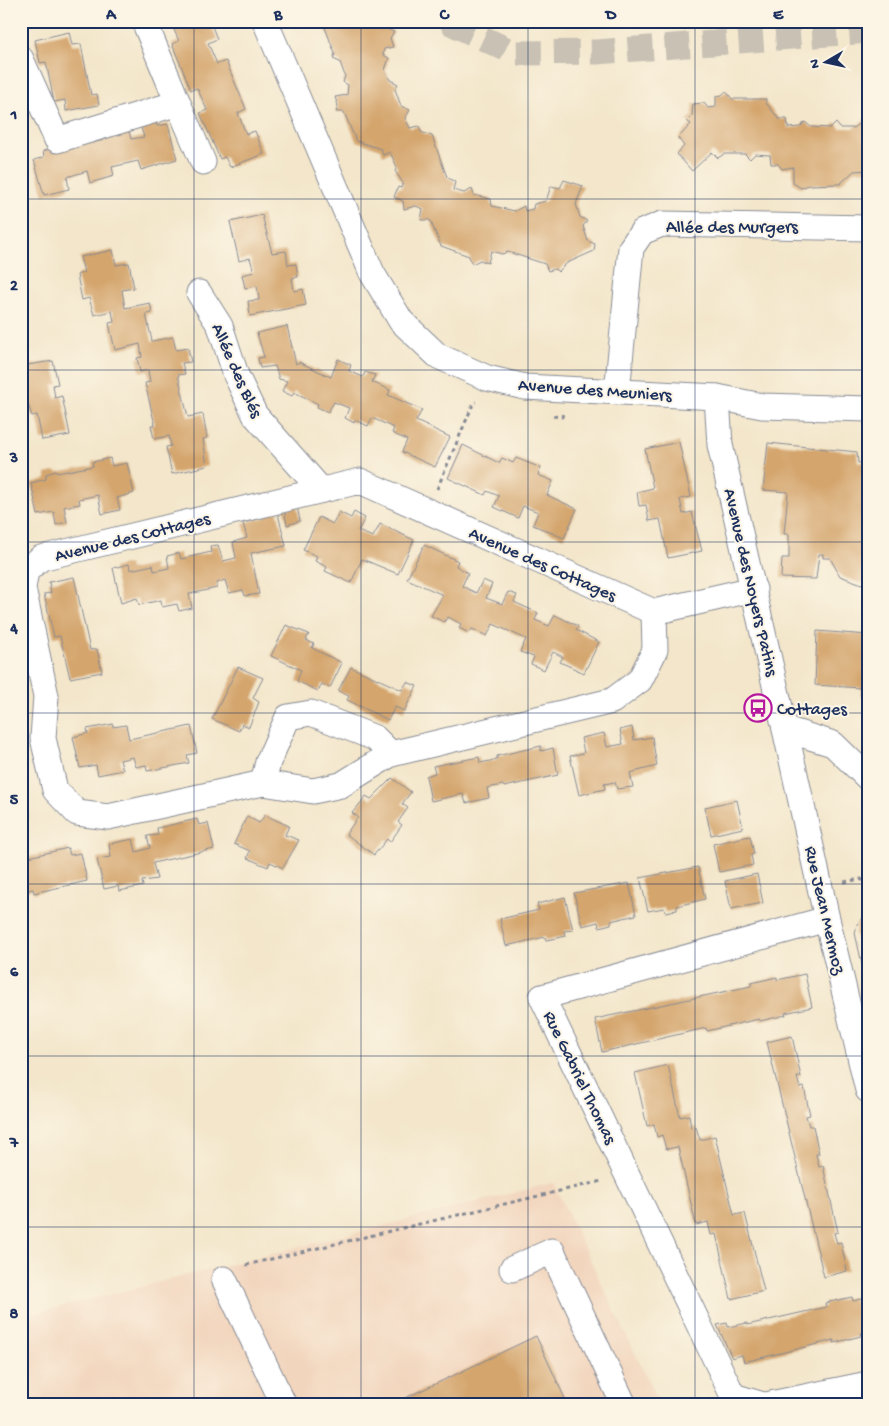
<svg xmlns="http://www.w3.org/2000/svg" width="889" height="1426" viewBox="0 0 889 1426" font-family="'Gochi Hand',sans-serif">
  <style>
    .built { fill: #f2d5bd }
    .building { fill: #d4a56d }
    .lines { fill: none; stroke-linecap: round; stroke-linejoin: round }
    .minor-tunnel { stroke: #c8c1b4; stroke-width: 25; stroke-dasharray: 25 12; stroke-linecap: butt }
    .minor-casing { stroke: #878a94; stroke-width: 27 }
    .path { stroke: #878a94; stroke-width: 3; stroke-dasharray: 4 4; stroke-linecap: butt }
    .minor { stroke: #fff; stroke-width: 25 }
    .grid { fill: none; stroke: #1b2f5e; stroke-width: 1; stroke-opacity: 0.55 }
    .labels { text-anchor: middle; stroke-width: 4; stroke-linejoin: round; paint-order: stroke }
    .street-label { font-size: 18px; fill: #1b2f5e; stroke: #fcf5e5 }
    .poi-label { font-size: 18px; fill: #1b2f5e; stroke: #fcf5e5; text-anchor: start }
    .neatline { fill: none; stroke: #1b2f5e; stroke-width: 2 }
    .grid-label { font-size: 16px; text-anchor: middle; font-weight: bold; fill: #1b2f5e }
  </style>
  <rect width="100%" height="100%" fill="#fcf5e5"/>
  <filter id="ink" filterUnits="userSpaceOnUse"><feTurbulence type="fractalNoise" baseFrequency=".02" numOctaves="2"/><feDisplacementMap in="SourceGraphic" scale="10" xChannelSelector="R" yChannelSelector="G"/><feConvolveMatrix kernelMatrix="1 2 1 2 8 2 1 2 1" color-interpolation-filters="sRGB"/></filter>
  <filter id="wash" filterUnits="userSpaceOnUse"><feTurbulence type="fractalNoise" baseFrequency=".0096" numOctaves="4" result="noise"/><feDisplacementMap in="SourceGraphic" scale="20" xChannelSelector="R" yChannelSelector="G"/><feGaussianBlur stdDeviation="1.12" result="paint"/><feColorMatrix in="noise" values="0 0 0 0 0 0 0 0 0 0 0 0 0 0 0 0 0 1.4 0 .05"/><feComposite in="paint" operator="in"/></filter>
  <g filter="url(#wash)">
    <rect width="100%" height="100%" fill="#f3e6ca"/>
    <polygon class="built" points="553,1183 660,1405 21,1405 21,1317"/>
    <g id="blocks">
      <g class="building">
        <polygon points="170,21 210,21 217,39 208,43 217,64 226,61 246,109 238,113 246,134 255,131 264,154 230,167 225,157 220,159 200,113 207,110 197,88 191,90 172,44 179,41"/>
        <polygon points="326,21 382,21 385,28 394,32 390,38 393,47 384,49 383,55 389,58 385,70 390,80 398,84 395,89 401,106 410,110 405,118 410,128 419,126 421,132 432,136 447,177 455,182 453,190 464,193 472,189 474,195 491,199 492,206 515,211 524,206 525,211 533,209 534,204 546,201 551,186 560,188 564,180 583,186 576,204 580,217 587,221 583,226 588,241 595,244 594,251 567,263 558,272 555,269 548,271 545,264 508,252 502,254 491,251 488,263 480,260 472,264 469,256 441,246 430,220 421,220 423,209 416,206 404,209 403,201 394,197 398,187 401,188 403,183 395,171 397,167 390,152 383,155 381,149 356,141 344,112 336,112 338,106 335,97 347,95 348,85 343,82 345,76 340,62 333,59 335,54 323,22"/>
        <polygon points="69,32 72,45 81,44 91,95 97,94 99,105 66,111 65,100 54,102 46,62 40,63 35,40"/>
        <polygon points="726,91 732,99 766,99 766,103 779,119 787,119 788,128 800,127 805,122 811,127 831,128 836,123 840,128 853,128 868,117 868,170 854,171 840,184 809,185 801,188 793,183 793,167 782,169 778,164 771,164 770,155 755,154 750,159 745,154 724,154 718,158 712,152 692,171 677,154 684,146 678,138 691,124 687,121 692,116 693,104 704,103 708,108 716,107 716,96 722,95"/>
        <polygon points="155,120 157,126 168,124 177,159 141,170 138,161 112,167 114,176 90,183 87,171 67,177 69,189 44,195 34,160 44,157 43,151 90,138 92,143 104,140 103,134 128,127 131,139 144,137 140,125"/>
        <polygon points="262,215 272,253 286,251 288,265 296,264 298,277 292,278 294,291 303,289 306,305 250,316 248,301 259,300 257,286 245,288 242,275 254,272 250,258 239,261 230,222"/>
        <polygon points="113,250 116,265 129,263 134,288 122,290 125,308 150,303 152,313 146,314 152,341 173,337 176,350 188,348 191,362 182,363 185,374 178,375 188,417 203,414 207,438 203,439 207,466 172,474 166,447 171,446 169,436 154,439 151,425 155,425 145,383 150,382 148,370 140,372 137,358 142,357 140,344 115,350 109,323 114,322 112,311 94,315 89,298 82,300 77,275 84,272 80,257"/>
        <polygon points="287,326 296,364 299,362 331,377 338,359 351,365 349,371 363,377 365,372 375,375 372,382 390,390 388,395 422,410 416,421 450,437 435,467 402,452 407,440 392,433 394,428 372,418 368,426 355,420 354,423 345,418 349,408 334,402 328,412 317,407 318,404 294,392 292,396 282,391 287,381 279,379 275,366 260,368 258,358 264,357 257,333"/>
        <polygon points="53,361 58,384 53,385 55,398 62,396 70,435 42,440 37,415 32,416 28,404 21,405 21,392 26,391 21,366"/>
        <polygon points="679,442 691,497 680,499 683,514 692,512 702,551 668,558 660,519 649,521 646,505 639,506 637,492 653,488 645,449"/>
        <polygon points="768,443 857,452 858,463 868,461 868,582 862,584 840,576 830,558 823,558 823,554 819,554 816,579 781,578 782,558 789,558 789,534 784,534 788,492 763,490"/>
        <polygon points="463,445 499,463 502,458 513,463 516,458 541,468 538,475 553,481 547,495 577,509 564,538 533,525 538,512 523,506 518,518 494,507 499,496 487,491 485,495 448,478"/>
        <polygon points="110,458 112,466 127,463 134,493 117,498 120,510 102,514 98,495 79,499 80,504 64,507 67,522 56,525 54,512 38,515 31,483 46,479 46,474 56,471 57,473 93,466 92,462"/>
        <polygon points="297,506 300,521 287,525 284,509"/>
        <polygon points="277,510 286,546 251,553 259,594 245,596 243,590 229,593 225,580 217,583 217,588 189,594 192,608 179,611 177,604 162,607 161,600 139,605 137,598 121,603 113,568 129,564 130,570 153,565 154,571 169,568 167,556 179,553 181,559 211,552 210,546 218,545 223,561 236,558 233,542 247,538 243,523 266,517 265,513"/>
        <polygon points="339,512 351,518 354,512 365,518 358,531 373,537 380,524 414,540 398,574 362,559 351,583 325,571 327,567 315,561 317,556 303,550 319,517 333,524"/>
        <polygon points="424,545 458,561 456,566 468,573 462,586 476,593 483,580 492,584 486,598 502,604 508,592 517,595 514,602 538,613 535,620 549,626 555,615 578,626 576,630 599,642 584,673 560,662 563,657 553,652 544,670 531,664 534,657 520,652 526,639 493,624 487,636 472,629 469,633 459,628 461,624 448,617 444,622 431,616 443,595 407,579"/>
        <polygon points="74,577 90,650 97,649 102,672 70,678 60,636 54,637 44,594 51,593 49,582"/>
        <polygon points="286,625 309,634 306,640 314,644 312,648 342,663 330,688 322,684 318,691 297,681 301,670 271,656"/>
        <polygon points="817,631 868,635 868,696 861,696 861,688 815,685"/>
        <polygon points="238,667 263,678 253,698 259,702 249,727 242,724 239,731 212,719"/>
        <polygon points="351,667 402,690 407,682 417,686 404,711 395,707 388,720 347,700 349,696 338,691"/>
        <polygon points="113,724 113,727 126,725 129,739 191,726 197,753 187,755 189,763 147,771 146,765 136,767 133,757 120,760 123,770 98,775 96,765 80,768 73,737 88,733 87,729"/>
        <polygon points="632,727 634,740 652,737 657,766 630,773 633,787 617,789 615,782 604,784 605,789 579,795 570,756 584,753 581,738 604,733 607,747 623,744 620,730"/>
        <polygon points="541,746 541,751 553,748 558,775 504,787 503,785 487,788 489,798 466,803 463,794 431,801 426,776 435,773 433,766 479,757 480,763 490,761 497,759 497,756"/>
        <polygon points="392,778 411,792 402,804 408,808 398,822 402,825 390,842 387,839 374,855 346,834 358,817 352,813 359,805 366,796 371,799"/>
        <polygon points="21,788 29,817 21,819"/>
        <polygon points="737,800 743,828 711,835 705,807"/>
        <polygon points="265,815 289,826 285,835 299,840 283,868 270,862 268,867 247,858 250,851 234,844 247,816 259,823"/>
        <polygon points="197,819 199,825 208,823 214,849 153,863 157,879 142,881 143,886 119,891 118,886 104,889 97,859 111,857 109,844 133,839 136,852 150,848 147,836 158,835 157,828"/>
        <polygon points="750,836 754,854 751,855 753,865 719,872 713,844"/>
        <polygon points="68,848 70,855 81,853 87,881 34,893 33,889 21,892 21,865 25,864 24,858"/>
        <polygon points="698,867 705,899 677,906 677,910 665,912 664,908 648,911 640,878"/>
        <polygon points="757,874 763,903 731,909 725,881"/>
        <polygon points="629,883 636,915 611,921 611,924 599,927 598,922 582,926 574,893"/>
        <polygon points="565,897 573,930 564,931 565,936 558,938 546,940 545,937 506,946 500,919 539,910 537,904"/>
        <polygon points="868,912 868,985 867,986 855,933 857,924"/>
        <polygon points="805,974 812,1007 785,1013 786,1015 760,1021 759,1019 707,1031 706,1028 602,1052 595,1019 751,986 751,983 777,977 777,980"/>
        <polygon points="792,1036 801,1077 797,1077 800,1088 804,1087 810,1115 806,1116 809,1126 813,1126 819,1154 816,1154 819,1167 823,1166 838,1232 834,1233 837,1243 841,1242 847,1271 824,1277 767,1042"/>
        <polygon points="668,1065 680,1117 689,1115 691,1128 696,1127 700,1140 715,1136 734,1215 745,1213 764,1291 731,1299 716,1234 711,1235 708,1222 696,1225 678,1147 666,1149 662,1135 657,1137 654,1124 647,1126 635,1073"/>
        <polygon points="852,1297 853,1301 868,1297 868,1331 860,1333 861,1336 834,1343 834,1340 744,1362 742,1355 732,1358 717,1325 727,1323 728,1327 747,1323 747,1325 826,1307 825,1303"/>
        <polygon points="536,1336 568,1405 390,1405 446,1379"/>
      </g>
    </g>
  </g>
  <g filter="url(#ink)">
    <use href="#blocks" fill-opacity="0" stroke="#878a94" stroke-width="1"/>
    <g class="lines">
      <polyline class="minor-tunnel" points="451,21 453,24 514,53 597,52 868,31"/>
      <g class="minor-casing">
        <g id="minor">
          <polyline points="265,21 372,273 401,321 438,356 487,378 525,387 717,397 762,406 868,409"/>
          <polyline points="21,59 57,140 178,103 144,21"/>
          <polyline points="178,103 203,162"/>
          <polyline points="199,293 220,326 236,375 255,415 321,490"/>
          <polyline points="617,392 631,248 642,232 662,224 868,228"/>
          <polyline points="717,397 720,445 785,729 833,744 868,778"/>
          <polygon points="360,481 654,612 655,650 640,680 612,701 391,754 341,785 313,791 263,783 108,817 77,813 55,790 43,738 46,696 23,588 26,571 41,558"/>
          <polyline points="654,612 754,589"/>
          <polyline points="785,729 827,919 868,1090"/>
          <polyline points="263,783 268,762 288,717 311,713 375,738 391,754"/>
          <polyline points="512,1269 552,1251 624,1405"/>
          <polyline points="224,1279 284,1405"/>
          <polyline points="763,1405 733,1396 542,997 827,919"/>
          <polyline points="766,1405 868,1384"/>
        </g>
      </g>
      <g class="path">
        <polyline points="553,416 562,417 563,413"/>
        <polyline points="437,489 474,402 476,402"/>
        <polyline points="844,882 861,879 868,885"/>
        <polyline points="246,1265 602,1181"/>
      </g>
      <use href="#minor" class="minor"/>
    </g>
  </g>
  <path class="grid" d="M194,21V1405M361,21V1405M528,21V1405M695,21V1405M21,199H868M21,370H868M21,542H868M21,713H868M21,884H868M21,1056H868M21,1227H868"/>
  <defs>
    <g id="bus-ring" transform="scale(1.4375)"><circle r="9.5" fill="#fcf5e5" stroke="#b5179e" stroke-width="1.5"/><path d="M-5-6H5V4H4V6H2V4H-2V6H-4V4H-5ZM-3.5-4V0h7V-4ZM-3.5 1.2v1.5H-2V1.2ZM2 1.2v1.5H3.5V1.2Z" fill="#b5179e"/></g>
  </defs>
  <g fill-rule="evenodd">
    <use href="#bus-ring" x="758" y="708"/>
  </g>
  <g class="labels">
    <g class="street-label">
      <text x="732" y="232">Allée des Murgers</text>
      <text transform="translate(238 370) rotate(66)" y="6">Allée des Blés</text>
      <text transform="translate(595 389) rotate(4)" y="6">Avenue des Meuniers</text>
      <text transform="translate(132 536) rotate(-14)" y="6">Avenue des Cottages</text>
      <text transform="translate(543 563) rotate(24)" y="6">Avenue des Cottages</text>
      <text transform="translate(752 582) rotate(77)" y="6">Avenue des Noyers Patins</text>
      <text transform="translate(826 910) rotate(77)" y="6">Rue Jean Mermoz</text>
      <text transform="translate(581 1077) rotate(64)" y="6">Rue Gabriel Thomas</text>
    </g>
    <g class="poi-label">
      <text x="777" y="714">Cottages</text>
    </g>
  </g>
  <rect width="889" height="1426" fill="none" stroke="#fcf5e5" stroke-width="55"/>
  <g transform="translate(826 62) rotate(261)" stroke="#fcf5e5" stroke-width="4" paint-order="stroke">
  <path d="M0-4L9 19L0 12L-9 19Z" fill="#1b2f5e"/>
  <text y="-8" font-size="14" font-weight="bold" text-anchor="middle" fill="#1b2f5e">N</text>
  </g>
  <rect x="28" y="28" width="834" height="1370" class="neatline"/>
  <g class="grid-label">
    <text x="111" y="19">A</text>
    <text x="278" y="19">B</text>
    <text x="444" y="19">C</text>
    <text x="611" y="19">D</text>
    <text x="778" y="19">E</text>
    <text x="14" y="119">1</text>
    <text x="14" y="290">2</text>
    <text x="14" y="462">3</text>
    <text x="14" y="633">4</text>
    <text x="14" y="804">5</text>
    <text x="14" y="976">6</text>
    <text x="14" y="1147">7</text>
    <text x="14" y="1318">8</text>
  </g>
</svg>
